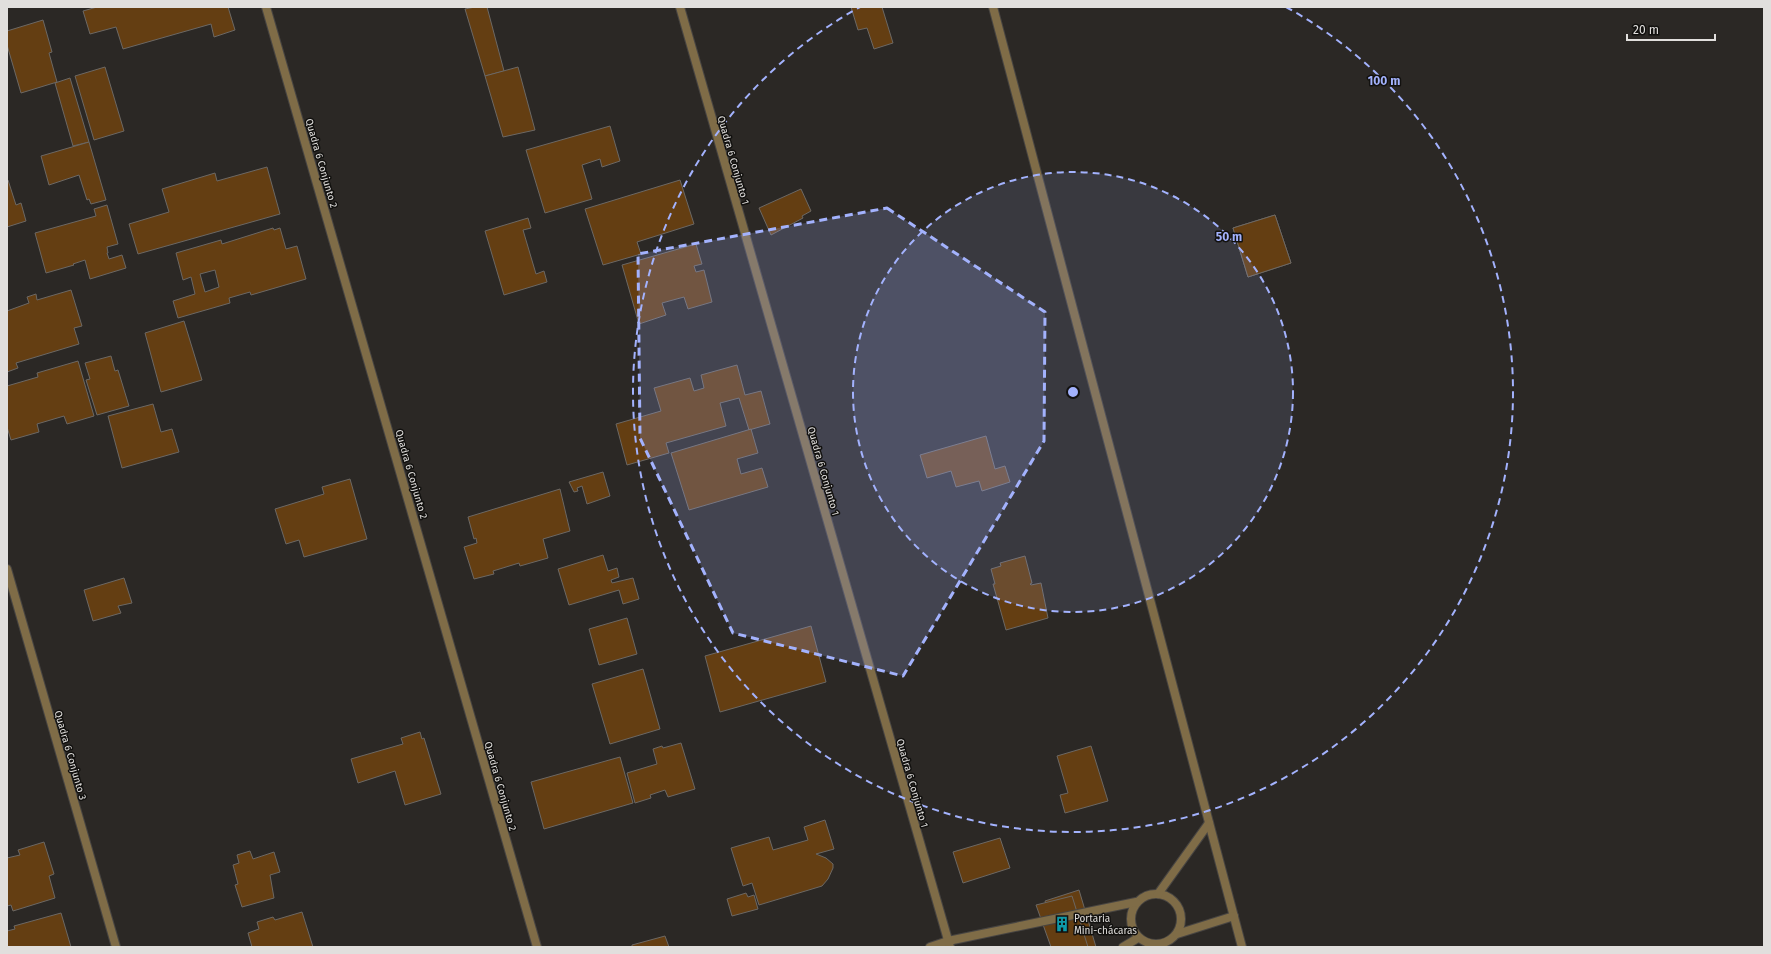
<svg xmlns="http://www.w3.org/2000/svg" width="1771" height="954" viewBox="0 0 1771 954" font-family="'Fira Sans',sans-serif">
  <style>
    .building { fill: #643e12; stroke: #6c6864; fill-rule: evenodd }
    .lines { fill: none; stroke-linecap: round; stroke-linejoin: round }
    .minor-casing { stroke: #484542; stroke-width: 10 }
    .minor { stroke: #7f6c47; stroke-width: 8 }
    .marked { fill: #a3b2fd; fill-opacity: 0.2; stroke: #a3b2fd; stroke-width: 3; stroke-dasharray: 8 5; stroke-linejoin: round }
    .ring { fill: none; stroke: #a3b2fd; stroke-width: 2; stroke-dasharray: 7 5 }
    .labels { text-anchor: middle; stroke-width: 3; stroke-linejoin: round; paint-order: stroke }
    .street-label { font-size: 10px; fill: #e1dfdd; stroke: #12110f }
    .poi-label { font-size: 10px; fill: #e1dfdd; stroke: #12110f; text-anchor: start }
    .centre { fill: #a3b2fd; stroke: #12110f; stroke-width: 2 }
    .ring-label { font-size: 12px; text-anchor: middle; font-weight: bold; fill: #a3b2fd; stroke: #12110f; stroke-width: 3; stroke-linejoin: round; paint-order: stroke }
  </style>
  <rect width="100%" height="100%" fill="#2b2825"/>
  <g class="building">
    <polygon points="97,7 228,7 235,30 214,37 211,24 123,49 116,27 90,34 83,11"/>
    <polygon points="475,7 487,7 504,71 485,76 465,9"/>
    <polygon points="851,7 882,7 893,43 874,49 867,28 858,30"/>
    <polygon points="43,20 52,52 49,53 57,82 21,93 7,45 7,31"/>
    <polygon points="105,67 124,131 94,140 75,76"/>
    <polygon points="518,67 535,130 503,137 485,76"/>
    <polygon points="70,78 89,142 73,146 55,83"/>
    <polygon points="610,126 620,161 602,167 600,159 582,165 592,199 545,213 526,150"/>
    <polygon points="89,142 106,200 91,204 89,199 87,200 79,175 49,185 41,156"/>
    <polygon points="267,167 280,214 138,254 129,224 169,212 162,189 215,173 217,181"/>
    <polygon points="7,180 8,180 16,205 21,203 26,221 7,227"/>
    <polygon points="680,180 694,224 637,242 641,254 603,265 585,209"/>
    <polygon points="801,189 811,211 802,216 803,218 771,235 759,208"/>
    <polygon points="107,205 118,244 107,247 108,253 107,253 109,259 122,255 126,268 90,279 85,260 73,264 74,265 46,273 35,233 96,216 94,209"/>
    <polygon points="1275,215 1291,263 1248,277 1233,228"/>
    <polygon points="1275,215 1291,263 1248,277 1233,228"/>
    <polygon points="528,218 531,228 523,230 536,274 544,271 547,282 504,295 485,231"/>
    <path d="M273,228L274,230L280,228L286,249L297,246L306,279L251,295L250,292L229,298L230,303L178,318L173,301L195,294L191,277L183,280L176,253L221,240L222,244ZM215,270L219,287L205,292L200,274Z"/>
    <polygon points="696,244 702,264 694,266 696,272 704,270 712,302 688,309 684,297 662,303 666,315 639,324 622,265"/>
    <polygon points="71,290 82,326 74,328 79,344 16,363 18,368 7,372 7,311 29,303 27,297 36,294 37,300"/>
    <polygon points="184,321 202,380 161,392 145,333"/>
    <polygon points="111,356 115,371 118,370 129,406 97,415 86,380 90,379 85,363"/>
    <polygon points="78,361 94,416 67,424 64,416 37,424 39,432 11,440 7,427 7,386 38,377 37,373"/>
    <polygon points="737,365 745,395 761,391 770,424 749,430 739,398 724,402 720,403 726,426 666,443 669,453 627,465 616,424 661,411 654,388 690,378 694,391 704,388 701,375"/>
    <polygon points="153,404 161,432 172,429 179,452 122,468 108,416"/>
    <polygon points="751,429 758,453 737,459 741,474 762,468 768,487 689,510 671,453"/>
    <polygon points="986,436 995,469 1005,466 1010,482 982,491 979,481 956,487 951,471 927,478 920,455"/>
    <polygon points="603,472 610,496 587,504 582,486 577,488 578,491 574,492 569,482"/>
    <polygon points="350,479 367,539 304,557 299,540 286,544 275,509 324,494 322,487"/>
    <polygon points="560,489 570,531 543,539 548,558 520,566 519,563 493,571 494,574 474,579 464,547 477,543 476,538 474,539 468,517"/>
    <polygon points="603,555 608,571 617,568 619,577 611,580 612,583 633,578 639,599 623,604 619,590 569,605 558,569"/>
    <polygon points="1025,556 1032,583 1030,584 1031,585 1041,583 1048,618 1006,630 993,584 995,584 991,569 1001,566 1000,563"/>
    <polygon points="124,578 132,603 118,606 121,613 93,621 84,590"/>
    <polygon points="627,618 637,654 599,665 589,629"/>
    <polygon points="811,626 826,682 720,712 705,656"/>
    <polygon points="643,669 660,729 610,744 592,684"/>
    <polygon points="420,732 422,739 424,738 441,794 405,805 395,771 358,783 351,759 403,744 401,738"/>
    <polygon points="681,743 695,789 668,797 665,790 650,795 651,798 635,803 627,773 657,764 653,749 662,746 663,748"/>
    <polygon points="1091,746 1108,801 1065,813 1060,795 1068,793 1057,756"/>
    <polygon points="620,757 633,803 544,829 531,782"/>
    <polygon points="825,820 834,849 816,854 826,858 833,864 833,868 828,879 822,886 759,905 752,883 743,886 731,848 769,837 773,850 808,840 804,827"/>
    <polygon points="1000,838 1010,868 963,883 953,852"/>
    <polygon points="44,842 54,874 49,876 55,898 13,911 11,905 7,906 7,858 20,855 18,850"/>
    <polygon points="250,851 253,859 274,852 280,872 270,875 274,898 242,907 235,885 238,884 233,865 239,863 237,855"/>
    <polygon points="1079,890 1096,947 1059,947 1045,901"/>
    <polygon points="746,893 748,897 754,895 758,909 732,916 727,899"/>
    <polygon points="1072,896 1088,947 1051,947 1036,905"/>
    <polygon points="302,912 313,947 252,947 248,933 259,929 257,922 273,917 275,920"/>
    <polygon points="61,913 71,947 7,947 7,931 15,929 14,926"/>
    <polygon points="665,936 669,947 632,947 632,945"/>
  </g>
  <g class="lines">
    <g class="minor-casing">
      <g id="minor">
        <polyline points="266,7 537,947"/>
        <polyline points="680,7 950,947"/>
        <polyline points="993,7 1242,947"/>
        <polyline points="7,569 116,947"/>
        <circle cx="1156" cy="919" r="25"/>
        <polyline points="1158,894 1209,823"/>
        <polyline points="1177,934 1234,916"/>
        <polyline points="930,947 948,941 1136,902"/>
        <polyline points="1123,947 1138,938"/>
      </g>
    </g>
    <use href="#minor" class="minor"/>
  </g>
  <path class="marked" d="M887,208L1045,312L1044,441L903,676L733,633L640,438L638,254Z"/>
  <circle cx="1073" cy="392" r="220" fill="#a3b2fd" fill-opacity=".12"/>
  <g class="ring">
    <circle cx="1073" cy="392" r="220"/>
    <path d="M1286 7A440 440 0 1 1 860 7"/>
  </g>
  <defs>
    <g id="building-bare" transform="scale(1.2)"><path d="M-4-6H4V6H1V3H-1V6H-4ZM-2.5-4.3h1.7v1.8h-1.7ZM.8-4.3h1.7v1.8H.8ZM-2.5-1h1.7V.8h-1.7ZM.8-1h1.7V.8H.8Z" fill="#0f9aa8" stroke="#12110f" stroke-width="2.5" paint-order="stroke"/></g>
  </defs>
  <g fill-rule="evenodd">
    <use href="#building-bare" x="1062" y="924"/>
  </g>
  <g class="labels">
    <g class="street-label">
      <text transform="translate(734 160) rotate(74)" y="4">Quadra 6 Conjunto 1</text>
      <text transform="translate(322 163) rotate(74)" y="4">Quadra 6 Conjunto 2</text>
      <text transform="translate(824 471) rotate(74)" y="4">Quadra 6 Conjunto 1</text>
      <text transform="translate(412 474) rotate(74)" y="4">Quadra 6 Conjunto 2</text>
      <text transform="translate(71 755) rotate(74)" y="4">Quadra 6 Conjunto 3</text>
      <text transform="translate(913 783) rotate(74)" y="4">Quadra 6 Conjunto 1</text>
      <text transform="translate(501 786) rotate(74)" y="4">Quadra 6 Conjunto 2</text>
    </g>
    <g class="poi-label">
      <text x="1074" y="922">Portaria<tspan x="1074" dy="12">Mini-chácaras</tspan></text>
    </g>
  </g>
  <circle cx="1073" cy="392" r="6" class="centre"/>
  <g class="ring-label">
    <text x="1384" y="85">100 m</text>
    <text x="1229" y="241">50 m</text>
  </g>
  <rect width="1771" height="954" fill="none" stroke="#e1dfdd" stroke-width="16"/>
  <path d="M1627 34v6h88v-6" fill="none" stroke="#e1dfdd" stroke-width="2"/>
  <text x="1633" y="34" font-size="12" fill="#e1dfdd" stroke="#12110f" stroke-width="3" paint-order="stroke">20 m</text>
</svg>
